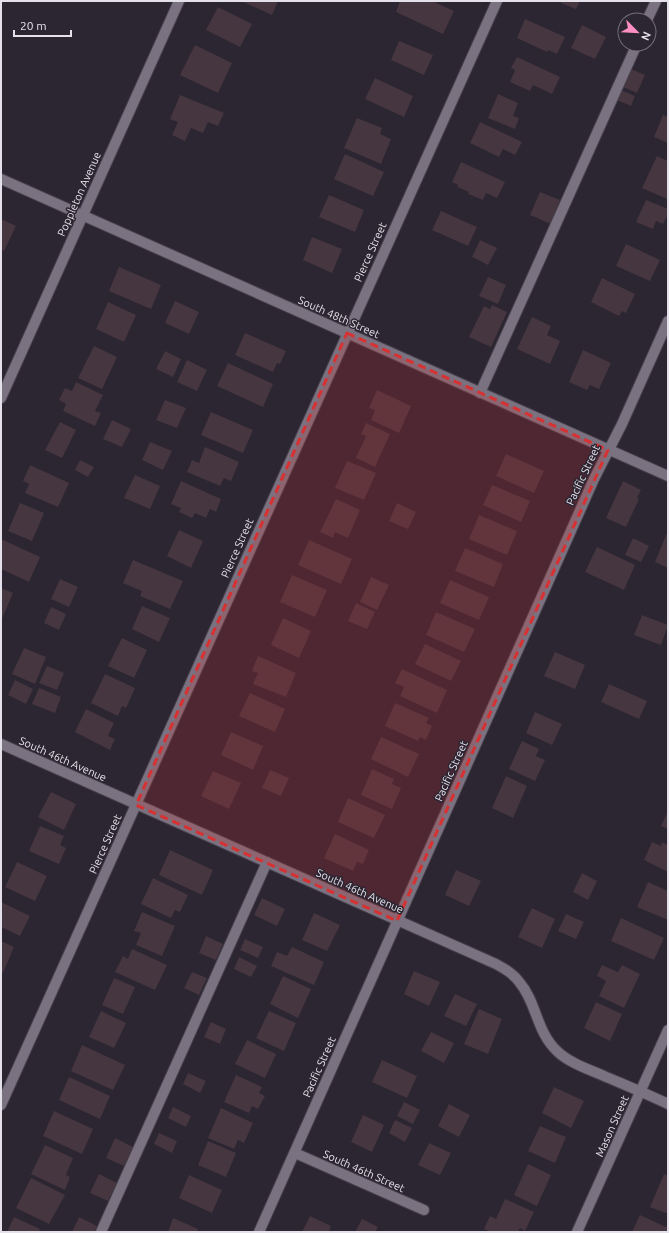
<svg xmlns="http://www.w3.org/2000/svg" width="669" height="1233" viewBox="0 0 669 1233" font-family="Ubuntu,sans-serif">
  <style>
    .building { fill: #45363f }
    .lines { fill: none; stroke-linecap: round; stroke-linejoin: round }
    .service-casing { stroke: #46414c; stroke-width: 12 }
    .minor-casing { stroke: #46414c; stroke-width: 12 }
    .tertiary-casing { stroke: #46414c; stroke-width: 12 }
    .service { stroke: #7a7281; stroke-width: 10 }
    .minor { stroke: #7a7281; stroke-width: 10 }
    .tertiary { stroke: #7a7281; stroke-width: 10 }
    .marked { fill: #d73132; fill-opacity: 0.2; stroke: #d73132; stroke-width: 3; stroke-dasharray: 8 5; stroke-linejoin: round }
    .labels { text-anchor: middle; stroke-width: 3; stroke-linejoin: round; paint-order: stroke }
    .street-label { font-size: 11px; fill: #e5e1ea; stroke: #2c2532 }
  </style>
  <rect width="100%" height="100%" fill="#2c2532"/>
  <g class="building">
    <polygon points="241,1 278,1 272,15"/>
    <polygon points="400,1 432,1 454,11 443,34 396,12"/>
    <polygon points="562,1 580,1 576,9 561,3"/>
    <polygon points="218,7 252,24 240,47 206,30"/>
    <polygon points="525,19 565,37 557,54 548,50 547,52 517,38"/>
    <polygon points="582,25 606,37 595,59 571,48"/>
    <polygon points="399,41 433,55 424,75 391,60"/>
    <polygon points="195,45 232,63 218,93 180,75"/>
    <polygon points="517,57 560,77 552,94 533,85 530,91 510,82 515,70 511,68"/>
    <polygon points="631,69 645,75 637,93 623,87"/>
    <polygon points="375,78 413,96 404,117 365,99"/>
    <polygon points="621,90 635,96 631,106 617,100"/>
    <polygon points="498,94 518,103 513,116 519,118 515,129 488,118"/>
    <polygon points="180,95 224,113 218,126 208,122 203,133 191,128 185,141 172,135 178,122 170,119"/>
    <polygon points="663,115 668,117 668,143 654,137"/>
    <polygon points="357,118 382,128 380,134 391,139 381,164 344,148"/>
    <polygon points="480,122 522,142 515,155 503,149 499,157 470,143"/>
    <polygon points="345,154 384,172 373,196 334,179"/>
    <polygon points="657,156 668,161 667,199 642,188"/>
    <polygon points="461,162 505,182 497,198 486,193 483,200 468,194 469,192 457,187 458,185 452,182"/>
    <polygon points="540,192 560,200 551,224 530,215"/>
    <polygon points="329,195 364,210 355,232 319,217"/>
    <polygon points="646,200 668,209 668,214 663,224 656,221 653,229 636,222"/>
    <polygon points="441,211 477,227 468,246 432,230"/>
    <polygon points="1,219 16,226 4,251 1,249"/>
    <polygon points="312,237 342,249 332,273 303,260"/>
    <polygon points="480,240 497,248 488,265 472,257"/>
    <polygon points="626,244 660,260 650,281 616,266"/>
    <polygon points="119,267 161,285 151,309 109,291"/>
    <polygon points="488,277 506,285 498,304 479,296"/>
    <polygon points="602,278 635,294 626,313 622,311 619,316 591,302"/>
    <polygon points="175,301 199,312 189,334 165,323"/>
    <polygon points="108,302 136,315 124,342 96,329"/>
    <polygon points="492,305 507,312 491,347 469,337 484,306 490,309"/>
    <polygon points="532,317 551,326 547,335 560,341 550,364 517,349"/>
    <polygon points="245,333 286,351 280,364 277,363 273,372 235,355"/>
    <polygon points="94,346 117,357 102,389 78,378"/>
    <polygon points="583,350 611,363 599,389 590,385 587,390 569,382"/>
    <polygon points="165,351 181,359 173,377 156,369"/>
    <polygon points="187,360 207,370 197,391 177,382"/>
    <polygon points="228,363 273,384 263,407 217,386"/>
    <polygon points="76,382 103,395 95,411 101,413 95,426 63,411 66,404 59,400 65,388 72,391"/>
    <polygon points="377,390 411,406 399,433 371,420 375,410 369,408"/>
    <polygon points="165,400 186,408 177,428 156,420"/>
    <polygon points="211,412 253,430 243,453 201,435"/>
    <polygon points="112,420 131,429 122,447 103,439"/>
    <polygon points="60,422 76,430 62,458 45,450"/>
    <polygon points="366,423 390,434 375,467 356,458 366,436 361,434"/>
    <polygon points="150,442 172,451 163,470 142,460"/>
    <polygon points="205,447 239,462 231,481 224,478 220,486 187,472 192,460 199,463"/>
    <polygon points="506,454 544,471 534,493 496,476"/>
    <polygon points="80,460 94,467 88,477 75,470"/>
    <polygon points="347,461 376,473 364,500 335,488"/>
    <polygon points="30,465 69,483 58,507 25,493 29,484 23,481"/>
    <polygon points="135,475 160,486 150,509 124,498"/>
    <polygon points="181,481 221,499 216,512 210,509 206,518 195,513 192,518 179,512 181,508 171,504"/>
    <polygon points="623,481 641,490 637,498 639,499 626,527 606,518"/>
    <polygon points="492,485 530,501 521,522 483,505"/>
    <polygon points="336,499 360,510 348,538 335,532 333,538 320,532"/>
    <polygon points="20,503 44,513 32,541 8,531"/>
    <polygon points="397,503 416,512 408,529 389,521"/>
    <polygon points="479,515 517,531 507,555 469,539"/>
    <polygon points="179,530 203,541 191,568 167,556"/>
    <polygon points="666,535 668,535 668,568 655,562"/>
    <polygon points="633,538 649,546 641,562 625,555"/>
    <polygon points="1,539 40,557 29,582 1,569"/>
    <polygon points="309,540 352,559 341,584 298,565"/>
    <polygon points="597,547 635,565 624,590 585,572"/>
    <polygon points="465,548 503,564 494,587 455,571"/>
    <polygon points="133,560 183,581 170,609 140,596 142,591 123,583"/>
    <polygon points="292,575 327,590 315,617 280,602"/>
    <polygon points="371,577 389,585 377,610 360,602"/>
    <polygon points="60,579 78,587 69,607 51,599"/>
    <polygon points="450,580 489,597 479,620 440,603"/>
    <polygon points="1,588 13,593 1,621"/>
    <polygon points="356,603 375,612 367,629 348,621"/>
    <polygon points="142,606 170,618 159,642 132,629"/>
    <polygon points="51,607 66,614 59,630 44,623"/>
    <polygon points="436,612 475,629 464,652 426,635"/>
    <polygon points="642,615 668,625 661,645 634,635"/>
    <polygon points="283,618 311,631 299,658 271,645"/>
    <polygon points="122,638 147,650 134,678 108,666"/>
    <polygon points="425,644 461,661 451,681 415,664"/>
    <polygon points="24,648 46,657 35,684 12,674"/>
    <polygon points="555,652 585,665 575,689 544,676"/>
    <polygon points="258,656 296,673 286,697 253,684 258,673 252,671"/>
    <polygon points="47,666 64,673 57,690 39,683"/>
    <polygon points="402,669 447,690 437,713 400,696 404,687 395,683"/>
    <polygon points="105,674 135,688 126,708 122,706 118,716 91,703"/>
    <polygon points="15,680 33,689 26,704 8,695"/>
    <polygon points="609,684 647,701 639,719 601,702"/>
    <polygon points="39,688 61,697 55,713 32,704"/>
    <polygon points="250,693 285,709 275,732 239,716"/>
    <polygon points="395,703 429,718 426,723 432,726 426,740 420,737 418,741 385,726"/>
    <polygon points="86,709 114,723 108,736 115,739 110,750 75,732"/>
    <polygon points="535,712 562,724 552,745 526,733"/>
    <polygon points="231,732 263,746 253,770 221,755"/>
    <polygon points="381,737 419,754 408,777 371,759"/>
    <polygon points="522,741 539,749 536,756 545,760 535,781 509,769"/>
    <polygon points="372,769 394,779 392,784 401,788 392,809 361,795"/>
    <polygon points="270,770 289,778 281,796 262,788"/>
    <polygon points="213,771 241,783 229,809 201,796"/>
    <polygon points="506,776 527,786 513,818 492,808"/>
    <polygon points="51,792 76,804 64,830 38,817"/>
    <polygon points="348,798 385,815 374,838 338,822"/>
    <polygon points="668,811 668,829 661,826"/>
    <polygon points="40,826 64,836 60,845 66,848 59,864 29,851"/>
    <polygon points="335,834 369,850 363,864 357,862 353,871 324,858"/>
    <polygon points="652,842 661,846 662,842 668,845 668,872 644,860"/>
    <polygon points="170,850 213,870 202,895 159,875"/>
    <polygon points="17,862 47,876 35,901 5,887"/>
    <polygon points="456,870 481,881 469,906 445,895"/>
    <polygon points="582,873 597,881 588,900 573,892"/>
    <polygon points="153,878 188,895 180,912 175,910 171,918 141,904"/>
    <polygon points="648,882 668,891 668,920 637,907"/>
    <polygon points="262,898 285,909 277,926 254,915"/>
    <polygon points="1,902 30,916 20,936 1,927"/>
    <polygon points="532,908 555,919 542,948 518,937"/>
    <polygon points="142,912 175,926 162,956 136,945 141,933 134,931"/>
    <polygon points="314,913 340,925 327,951 302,940"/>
    <polygon points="566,914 584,922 576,939 558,931"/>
    <polygon points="621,918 664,938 654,960 611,941"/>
    <polygon points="206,936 223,944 216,960 199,953"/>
    <polygon points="245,939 263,947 258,958 240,950"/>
    <polygon points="1,941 14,947 3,973 1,972"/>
    <polygon points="292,947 324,962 314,985 271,966 277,952 287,956"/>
    <polygon points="132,949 167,965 155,990 115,972 123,956 128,959"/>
    <polygon points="239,957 257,966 251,977 234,969"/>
    <polygon points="602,965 618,972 622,965 640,974 624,1008 599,996 606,981 597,976"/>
    <polygon points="414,971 440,982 429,1006 404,994"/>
    <polygon points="192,972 207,978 199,995 184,988"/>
    <polygon points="283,976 311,989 298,1018 270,1004"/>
    <polygon points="114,978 135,987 123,1014 102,1005"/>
    <polygon points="455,994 477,1004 466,1026 444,1016"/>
    <polygon points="596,1002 622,1014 610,1041 584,1028"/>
    <polygon points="479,1009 502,1019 488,1054 464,1044"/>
    <polygon points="101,1011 126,1023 114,1048 89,1037"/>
    <polygon points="269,1011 296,1023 284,1051 256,1038"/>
    <polygon points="211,1022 226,1029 220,1044 204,1037"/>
    <polygon points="431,1032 454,1043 444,1063 421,1051"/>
    <polygon points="247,1040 276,1054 265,1078 235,1064"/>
    <polygon points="82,1045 125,1065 113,1090 71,1071"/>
    <polygon points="382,1060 417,1076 407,1098 372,1082"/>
    <polygon points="188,1073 206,1081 200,1093 183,1084"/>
    <polygon points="236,1075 262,1087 259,1093 265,1096 258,1109 252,1106 249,1113 224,1102"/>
    <polygon points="69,1077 110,1096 100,1119 59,1100"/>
    <polygon points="554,1087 584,1101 571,1128 542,1113"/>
    <polygon points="404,1102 420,1110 413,1124 397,1116"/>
    <polygon points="449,1104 470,1115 459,1137 438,1126"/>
    <polygon points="173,1107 191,1116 186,1127 168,1118"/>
    <polygon points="221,1108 253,1123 244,1143 238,1140 234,1149 208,1138"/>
    <polygon points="54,1111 93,1129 82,1154 43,1136"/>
    <polygon points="363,1115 384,1125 372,1152 351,1142"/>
    <polygon points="395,1120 412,1128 405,1142 389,1133"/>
    <polygon points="540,1126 566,1137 555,1163 528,1151"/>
    <polygon points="159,1133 177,1141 172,1153 154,1144"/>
    <polygon points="115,1138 133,1147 124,1166 106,1158"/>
    <polygon points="208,1141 236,1153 226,1177 198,1165"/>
    <polygon points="429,1143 451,1153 440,1175 418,1165"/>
    <polygon points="45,1145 73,1158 66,1175 70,1177 65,1190 31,1174"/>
    <polygon points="528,1164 551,1175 537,1206 514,1195"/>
    <polygon points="99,1174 117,1183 108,1201 90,1193"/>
    <polygon points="664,1174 668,1176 668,1214 650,1207"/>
    <polygon points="189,1175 222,1190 212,1213 179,1198"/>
    <polygon points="31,1178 65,1195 49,1224 16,1208"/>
    <polygon points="505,1199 534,1212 525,1231 520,1228 518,1232 491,1232 484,1229 490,1216 496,1219"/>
    <polygon points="640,1215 668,1228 667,1232 632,1232"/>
    <polygon points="310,1216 331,1226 329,1232 302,1232"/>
    <polygon points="14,1217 40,1229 39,1232 7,1232"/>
    <polygon points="79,1217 97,1226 94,1232 72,1232"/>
    <polygon points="173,1218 198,1229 197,1232 168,1232"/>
    <polygon points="362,1219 378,1227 375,1232 355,1232"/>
  </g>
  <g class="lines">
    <g class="service-casing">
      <g id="service">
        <polyline points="647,20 656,1"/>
        <polyline points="480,393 637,44"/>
        <polyline points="101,1232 267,862"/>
      </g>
    </g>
    <g class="minor-casing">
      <g id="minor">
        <polyline points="1,398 179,1"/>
        <path d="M1,744L496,964C505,969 514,974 520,983C537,1003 536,1032 558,1052C570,1063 588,1069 604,1076C625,1085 647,1094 668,1104"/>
        <polyline points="1,1105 497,1"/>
        <polyline points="295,1153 424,1210"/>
        <polyline points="259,1232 594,479 622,424 668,321"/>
        <polyline points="577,1232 668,1030"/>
      </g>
    </g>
    <g class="tertiary-casing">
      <polyline id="tertiary" points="1,179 668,476"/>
    </g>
    <use href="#service" class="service"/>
    <use href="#minor" class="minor"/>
    <use href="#tertiary" class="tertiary"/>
  </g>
  <path class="marked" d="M347,333L608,450L397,921L136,805Z"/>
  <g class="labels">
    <g class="street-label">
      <text transform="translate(79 194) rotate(-66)" y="4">Poppleton Avenue</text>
      <text transform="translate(370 252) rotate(-66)" y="4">Pierce Street</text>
      <text transform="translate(339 317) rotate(24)" y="4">South 48th Street</text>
      <text transform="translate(583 475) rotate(-65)" y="4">Pacific Street</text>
      <text transform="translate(237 548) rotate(-66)" y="4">Pierce Street</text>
      <text transform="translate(63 759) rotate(24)" y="4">South 46th Avenue</text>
      <text transform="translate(451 771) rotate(-66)" y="4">Pacific Street</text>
      <text transform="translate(105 844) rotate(-66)" y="4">Pierce Street</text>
      <text transform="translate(360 891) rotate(24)" y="4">South 46th Avenue</text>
      <text transform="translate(319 1067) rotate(-66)" y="4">Pacific Street</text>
      <text transform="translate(612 1126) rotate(-66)" y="4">Mason Street</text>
      <text transform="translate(364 1171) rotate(24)" y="4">South 46th Street</text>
    </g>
  </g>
  <rect width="669" height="1233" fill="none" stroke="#e5e1ea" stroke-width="4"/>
  <g transform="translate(637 32) rotate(114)"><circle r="19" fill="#2c2532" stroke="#76707c"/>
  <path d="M0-3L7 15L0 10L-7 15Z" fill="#fc8fc2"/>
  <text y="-6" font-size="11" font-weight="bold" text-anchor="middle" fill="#e5e1ea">N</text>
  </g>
  <path d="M14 30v6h57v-6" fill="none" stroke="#e5e1ea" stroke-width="2"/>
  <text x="20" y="30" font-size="12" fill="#e5e1ea" stroke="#2c2532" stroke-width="3" paint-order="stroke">20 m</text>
</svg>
